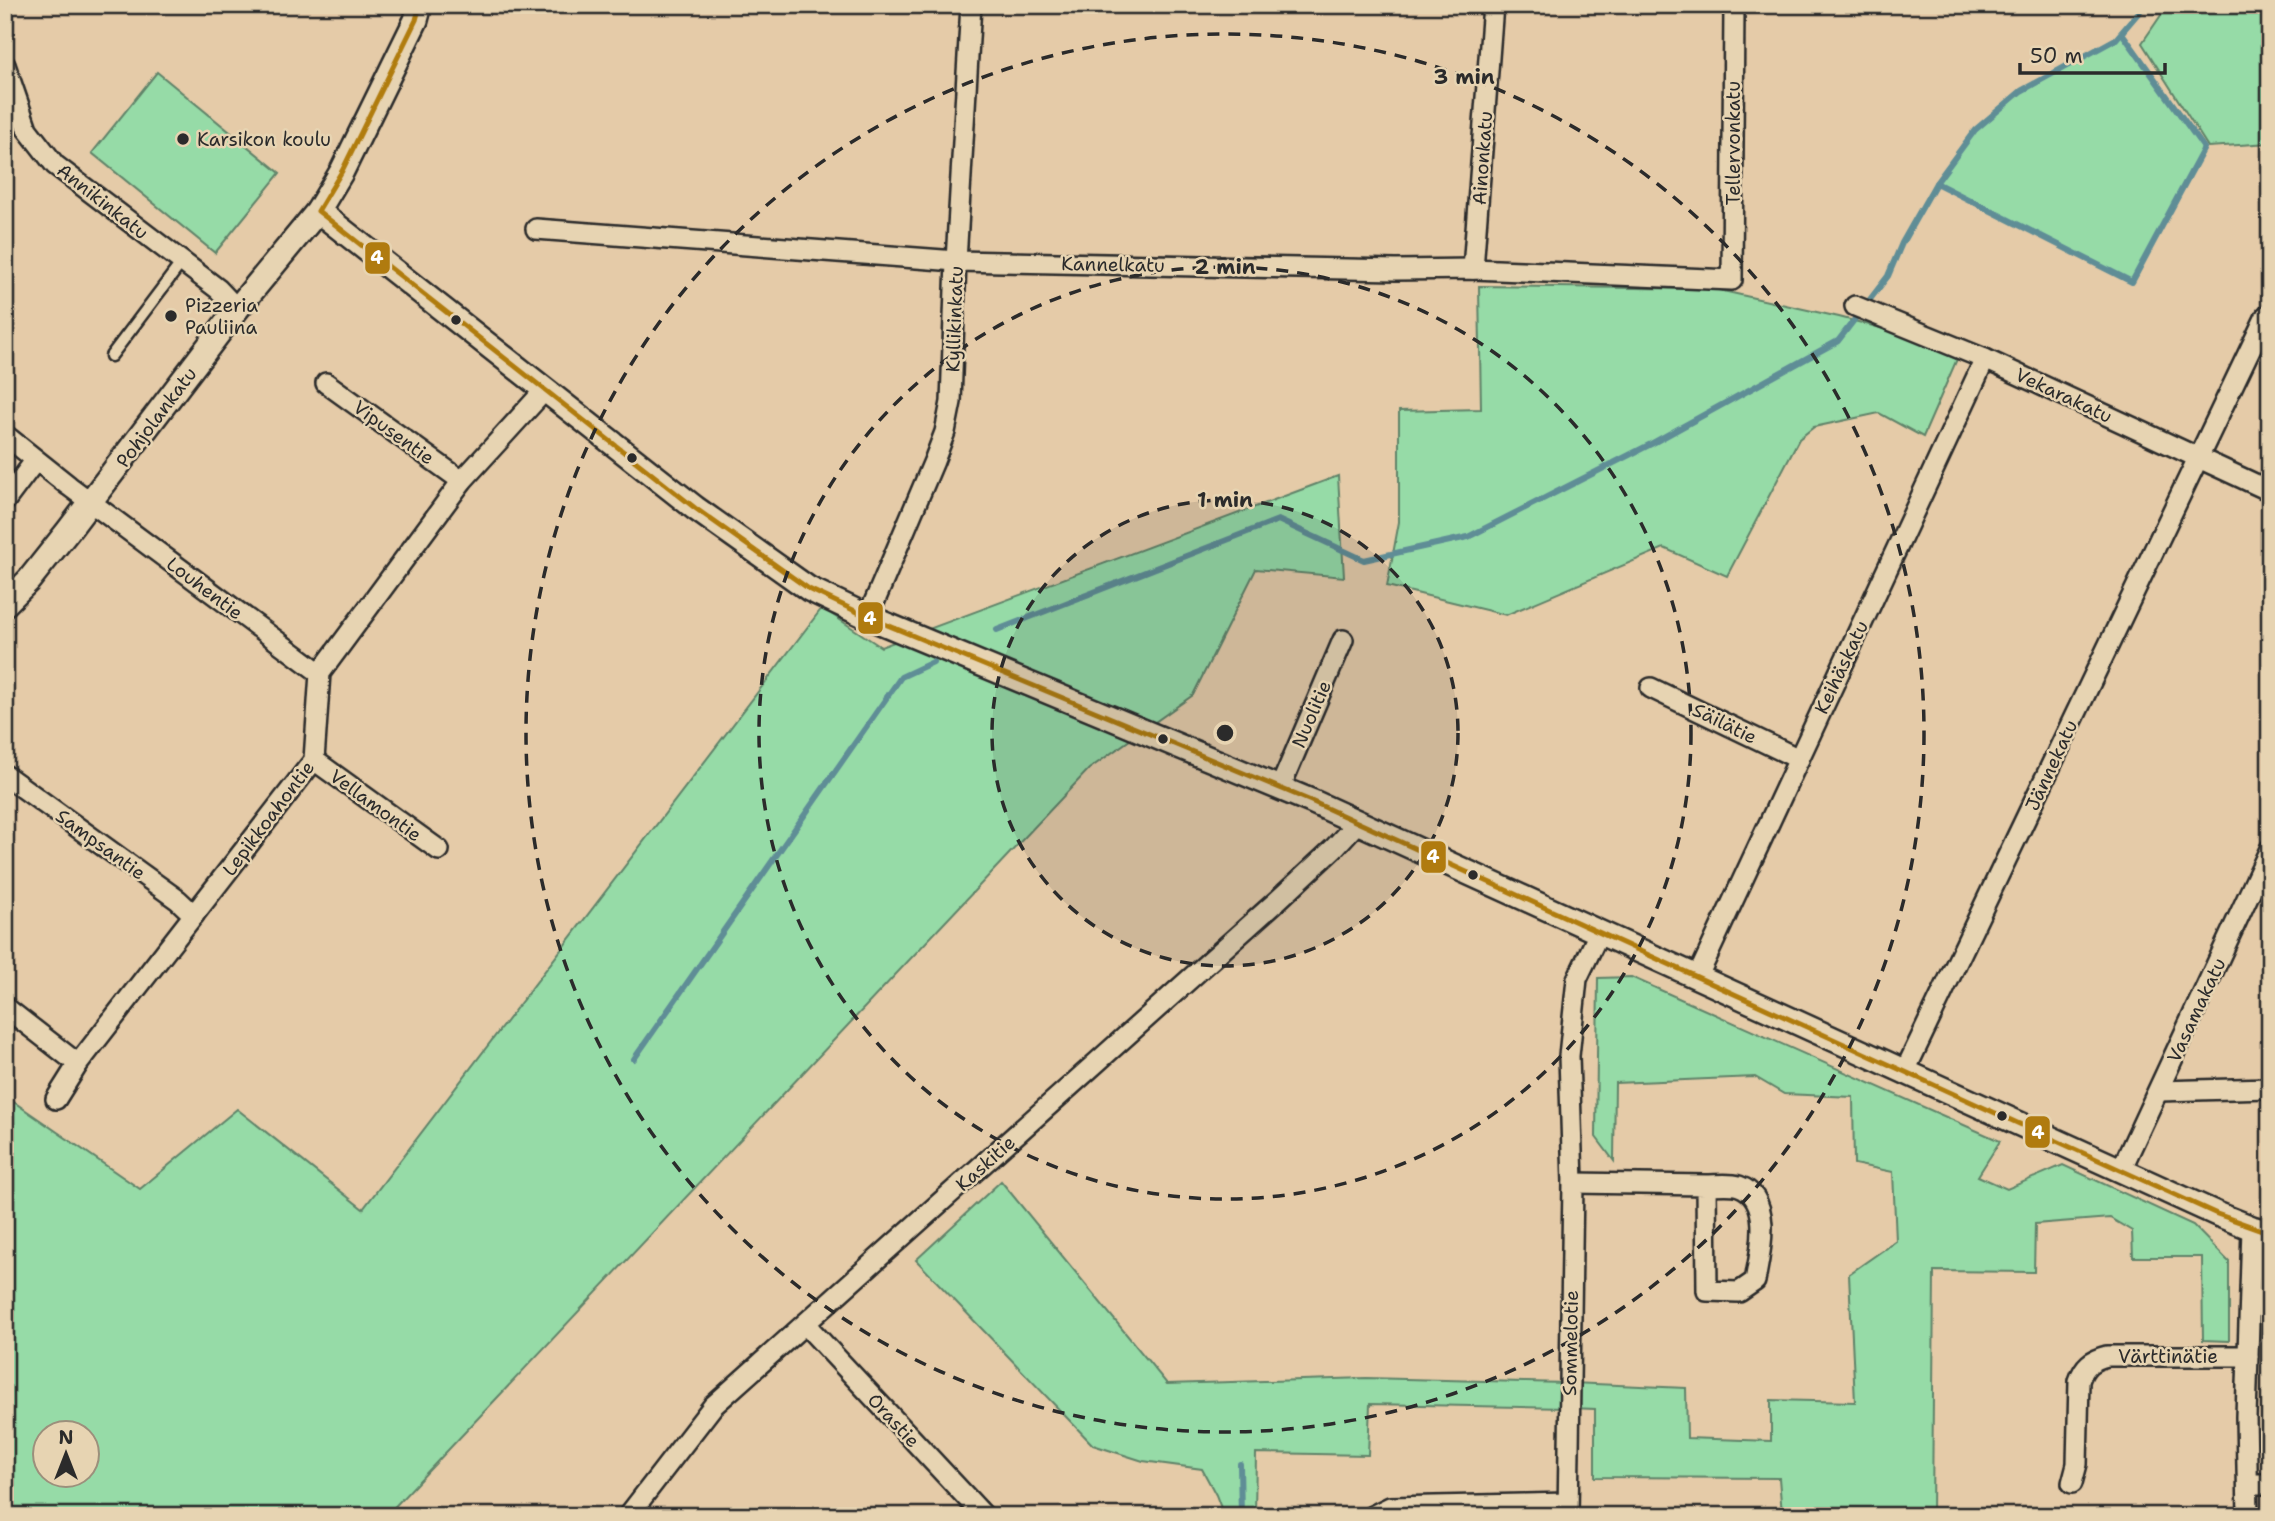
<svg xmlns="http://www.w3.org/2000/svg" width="2275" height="1521" viewBox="0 0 2275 1521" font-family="'Shantell Sans',sans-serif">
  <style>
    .green { fill: #96dba7; stroke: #608369; stroke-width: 2; fill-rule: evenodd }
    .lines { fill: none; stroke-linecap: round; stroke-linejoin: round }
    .stream { stroke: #5e8d96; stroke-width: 6 }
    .service-casing { stroke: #2b2b2b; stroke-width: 15 }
    .minor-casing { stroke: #2b2b2b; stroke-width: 24 }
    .tertiary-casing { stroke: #2b2b2b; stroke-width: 28 }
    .service { stroke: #e7d4b2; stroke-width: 10 }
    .minor { stroke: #e7d4b2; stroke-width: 19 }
    .tertiary { stroke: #e7d4b2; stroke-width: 23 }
    .bus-1-casing { stroke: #e7d4b2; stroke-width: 10 }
    .bus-1 { stroke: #b07b0f; stroke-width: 5 }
    .ring { fill: none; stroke: #2b2b2b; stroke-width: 3.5; stroke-dasharray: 12 9 }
    .poi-dot { fill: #2b2b2b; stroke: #e7d4b2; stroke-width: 2.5 }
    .labels { text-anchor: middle; stroke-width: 5; stroke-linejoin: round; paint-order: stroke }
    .poi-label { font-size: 19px; fill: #2b2b2b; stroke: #e7d4b2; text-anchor: start }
    .street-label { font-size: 19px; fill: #2b2b2b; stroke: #e7d4b2 }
    .centre { fill: #2b2b2b; stroke: #e7d4b2; stroke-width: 3.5 }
    .ring-label { font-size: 21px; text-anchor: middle; font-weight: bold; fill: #2b2b2b; stroke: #e7d4b2; stroke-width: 5; stroke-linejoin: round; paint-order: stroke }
    .line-badge { stroke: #e7d4b2; stroke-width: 2.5 }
    .badge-label { font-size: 19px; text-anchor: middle; font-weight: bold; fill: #fff }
  </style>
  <rect width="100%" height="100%" fill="#e5cba8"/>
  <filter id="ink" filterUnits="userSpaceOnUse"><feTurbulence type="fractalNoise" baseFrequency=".0143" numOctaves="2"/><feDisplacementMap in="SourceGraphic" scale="14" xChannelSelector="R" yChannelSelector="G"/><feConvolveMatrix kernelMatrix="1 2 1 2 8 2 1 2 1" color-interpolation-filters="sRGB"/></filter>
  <g filter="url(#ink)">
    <g class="green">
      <polygon points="2168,5 2270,5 2270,143 2208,147 2142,43"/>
      <path d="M2122,33L2204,148L2132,282L1936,183C1948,165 1960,147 1975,131C2013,88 2067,67 2116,39Z"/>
      <polygon points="157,72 280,173 215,253 92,153"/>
      <polygon points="1479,286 1714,289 1839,317 1900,333 1957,359 1923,437 1879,413 1814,427 1799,439 1727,576 1664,548 1506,615 1387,586 1399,522 1399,411 1481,409"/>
      <path d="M1338,476L1344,577L1256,569L1193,695L1089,769L386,1516H5V1096L140,1189L237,1109L363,1209L822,608L881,647ZM46,1434H88V1476H46Z"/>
      <polygon points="1631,977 2000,1141 1978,1176 2007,1189 2063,1165 2193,1225 2229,1262 2229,1341 2203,1340 2202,1257 2133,1257 2132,1231 2110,1218 2035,1224 2034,1272 1934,1271 1932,1516 1782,1514 1779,1478 1595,1477 1595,1409 1571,1408 1572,1383 1686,1388 1687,1438 1771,1441 1771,1400 1855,1402 1849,1274 1896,1241 1893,1172 1854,1164 1853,1097 1784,1094 1755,1077 1615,1083 1614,1161 1596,1137 1598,978"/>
      <polygon points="1001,1181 1167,1384 1366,1378 1566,1383 1566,1408 1370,1404 1368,1455 1256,1453 1255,1516 1224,1516 1216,1495 1202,1469 1143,1461 1093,1445 916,1260"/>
    </g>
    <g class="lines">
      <g class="stream">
        <polyline points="1936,183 2132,282 2204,148 2122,33"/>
        <polyline points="997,630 1278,520 1364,560 1468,537 1651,444 1838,341 1888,276 1902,243 1936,183 1975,130 2021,91 2116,39 2145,5"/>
        <polyline points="634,1059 901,677 933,662"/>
        <polyline points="1240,1464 1241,1516"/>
      </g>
      <g class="service-casing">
        <polyline id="service" points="111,356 182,262"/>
      </g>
      <g class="minor-casing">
        <g id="minor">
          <polyline points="5,65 27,129 55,165 218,289 237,309"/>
          <polyline points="536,229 956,261 1396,270 1473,269 1732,280 1734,5"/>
          <polyline points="1473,269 1493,5"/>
          <polyline points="1855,306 1985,359 2270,491"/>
          <polyline points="326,383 462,481"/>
          <polyline points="5,435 69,486 320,673"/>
          <polyline points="5,501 35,461"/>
          <polyline points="868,617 934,461 945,432 951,402 956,261 971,5"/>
          <polyline points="1651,688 1799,759"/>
          <polyline points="314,760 439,850"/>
          <polyline points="5,775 178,900 194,915"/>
          <polyline points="1280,788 1343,640"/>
          <polyline points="1698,976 1985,359"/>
          <polyline points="5,1007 78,1064"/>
          <polyline points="1904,1073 2266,316 2270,313"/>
          <polyline points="2159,1091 2270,1088"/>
          <polyline points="56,1099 78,1064 314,760 320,673 462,481 544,391"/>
          <polyline points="2121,1170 2270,849"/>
          <path d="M1573,1183L1706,1185L1707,1291L1739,1292L1755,1281C1760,1254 1774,1198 1739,1186C1730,1183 1716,1185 1706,1185"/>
          <polyline points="805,1324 984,1516"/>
          <path d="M2072,1483L2077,1464L2079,1381C2084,1366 2091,1360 2107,1356H2248"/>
          <polyline points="2248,1484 2270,1484"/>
          <polyline points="628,1516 713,1406 1278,900 1334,848 1357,823"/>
          <polyline points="1372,1516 1390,1507 1567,1503"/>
          <polyline points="1568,1516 1573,1183 1569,1056 1577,979 1600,931"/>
          <polyline points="2248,1516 2246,1417 2252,1228"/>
        </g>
      </g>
      <g class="tertiary-casing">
        <g id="tertiary">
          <polyline points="318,211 695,508 809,589 868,617 1311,801 2217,1214 2252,1228 2270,1233"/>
          <polyline points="5,604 29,580 68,531 237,309 318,211 342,171 416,20 420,5"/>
        </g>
      </g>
      <use href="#service" class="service"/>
      <use href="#minor" class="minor"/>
      <use href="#tertiary" class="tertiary"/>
      <g class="bus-1-casing">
        <polyline id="bus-1" points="420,5 416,20 342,171 318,211 695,508 809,589 868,617 1311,801 2217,1214 2270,1233"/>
      </g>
      <use href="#bus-1" class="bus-1"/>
    </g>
  </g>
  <circle cx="1225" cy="733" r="233" fill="#2b2b2b" fill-opacity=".12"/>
  <g class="ring">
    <circle cx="1225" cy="733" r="233"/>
    <circle cx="1225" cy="733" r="466"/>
    <circle cx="1225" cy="733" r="699"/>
  </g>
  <g class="poi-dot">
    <circle cx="183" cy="139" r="7"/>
    <circle cx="171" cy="316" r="7"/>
    <circle cx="456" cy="320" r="6"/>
    <circle cx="632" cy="458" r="6"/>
    <circle cx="1163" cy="739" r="6"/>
    <circle cx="1473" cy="875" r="6"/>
    <circle cx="2002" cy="1116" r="6"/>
  </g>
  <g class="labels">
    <g class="poi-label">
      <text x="197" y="146">Karsikon koulu</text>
      <text x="185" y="312">Pizzeria<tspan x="185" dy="22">Pauliina</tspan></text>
    </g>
    <g class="street-label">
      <text transform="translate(1733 143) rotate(-90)" y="7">Tellervonkatu</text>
      <text transform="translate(1482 158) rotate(-86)" y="7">Ainonkatu</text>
      <text transform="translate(103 201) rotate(38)" y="7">Annikinkatu</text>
      <text transform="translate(1113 264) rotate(1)" y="7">Kannelkatu</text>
      <text transform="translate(954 319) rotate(-88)" y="7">Kyllikinkatu</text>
      <text transform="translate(2064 395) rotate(25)" y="7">Vekarakatu</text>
      <text transform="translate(156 417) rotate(-53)" y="7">Pohjolankatu</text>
      <text transform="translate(394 432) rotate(36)" y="7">Vipusentie</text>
      <text transform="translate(205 588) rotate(37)" y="7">Louhentie</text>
      <text transform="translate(1841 667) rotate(-65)" y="7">Keihäskatu</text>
      <text transform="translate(1311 714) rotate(-67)" y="7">Nuolitie</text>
      <text transform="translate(1725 723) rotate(26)" y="7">Säilätie</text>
      <text transform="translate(2051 765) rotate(-65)" y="7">Jännekatu</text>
      <text transform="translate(376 805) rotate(36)" y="7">Vellamontie</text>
      <text transform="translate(268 818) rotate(-53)" y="7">Lepikkoahontie</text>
      <text transform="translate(101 844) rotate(36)" y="7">Sampsantie</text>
      <text transform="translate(2196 1010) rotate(-65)" y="7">Vasamakatu</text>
      <text transform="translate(985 1163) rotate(-42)" y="7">Kaskitie</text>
      <text transform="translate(1570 1343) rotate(-89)" y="7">Sommelotie</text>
      <text x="2168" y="1363">Värttinätie</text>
      <text transform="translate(894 1420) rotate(47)" y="7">Orastie</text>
    </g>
  </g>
  <circle cx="1225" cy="733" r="10" class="centre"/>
  <g class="ring-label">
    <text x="1464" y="84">3 min</text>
    <text x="1225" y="274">2 min</text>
    <text x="1225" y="507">1 min</text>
  </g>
  <g class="line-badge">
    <rect x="364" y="241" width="27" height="34" rx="7" fill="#b07b0f"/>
    <rect x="857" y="601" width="27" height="34" rx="7" fill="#b07b0f"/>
    <rect x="1420" y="840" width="27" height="34" rx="7" fill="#b07b0f"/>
    <rect x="2024" y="1115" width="27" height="34" rx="7" fill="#b07b0f"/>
  </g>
  <g class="badge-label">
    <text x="377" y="264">4</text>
    <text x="870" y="625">4</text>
    <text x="1433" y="863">4</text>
    <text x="2038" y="1139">4</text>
  </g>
  <rect width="2275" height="1521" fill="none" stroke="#e7d4b2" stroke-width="28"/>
  <rect x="14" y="14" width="2247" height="1493" fill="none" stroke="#2b2b2b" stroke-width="2.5" filter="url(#ink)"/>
  <g transform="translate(66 1454)"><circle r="33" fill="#e7d4b2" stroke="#9c907c" stroke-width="2"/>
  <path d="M0-5L12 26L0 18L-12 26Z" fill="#2b2b2b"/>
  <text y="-10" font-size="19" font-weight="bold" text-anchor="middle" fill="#2b2b2b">N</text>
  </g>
  <path d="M2020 63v10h145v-10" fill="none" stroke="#2b2b2b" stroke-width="3.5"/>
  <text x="2030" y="63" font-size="21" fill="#2b2b2b" stroke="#e7d4b2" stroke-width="5" paint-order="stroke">50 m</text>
</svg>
